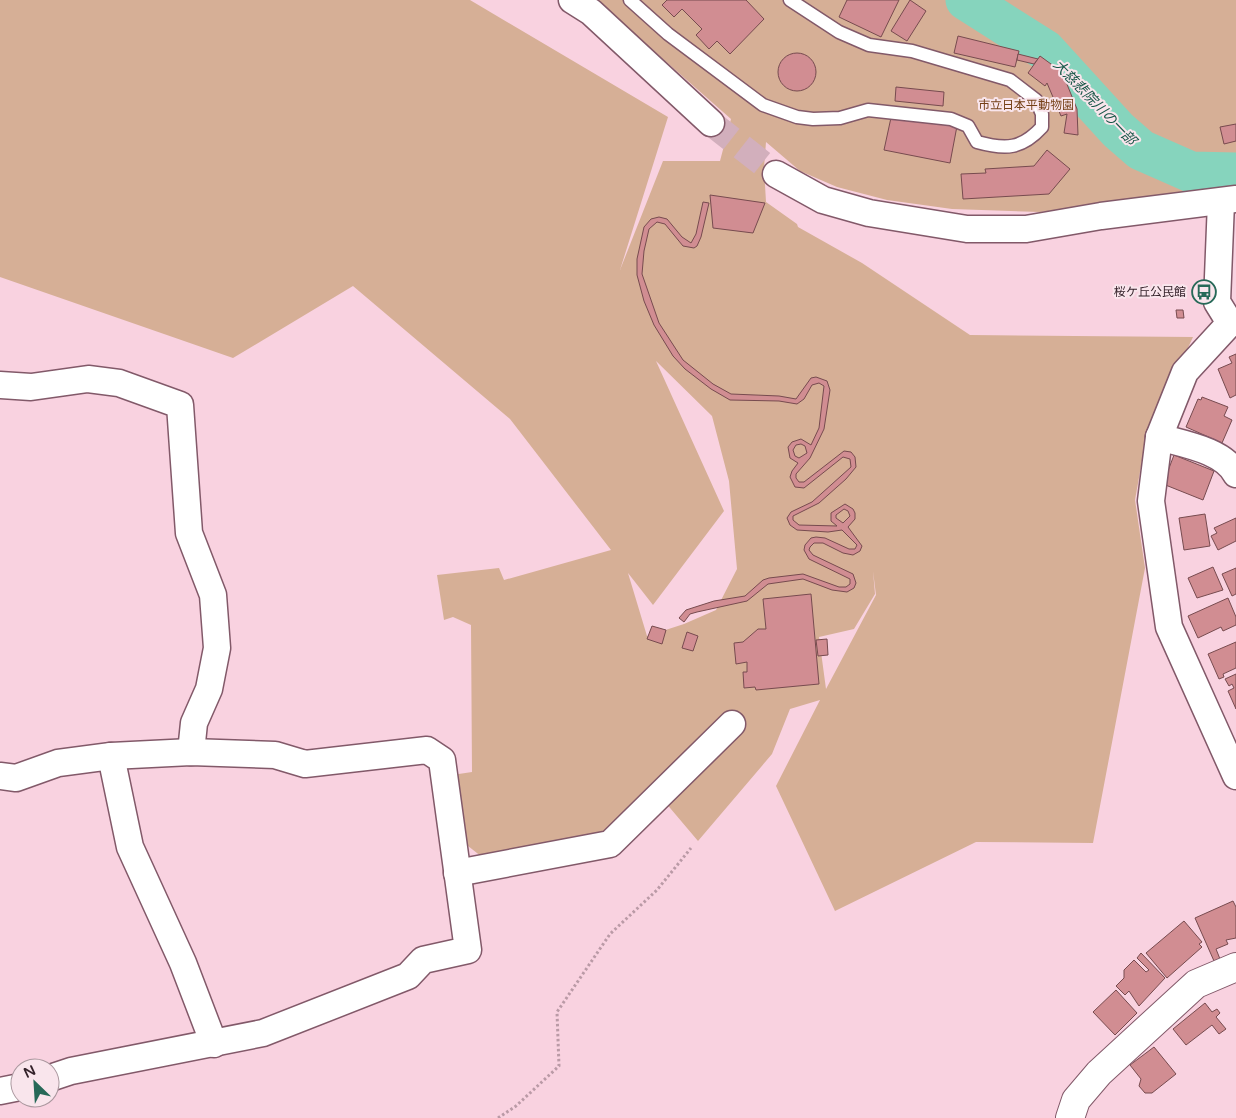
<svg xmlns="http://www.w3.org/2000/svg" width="1236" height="1118" viewBox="0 0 1236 1118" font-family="'Varela Round','Noto Sans JP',sans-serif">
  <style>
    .green { fill: #d6af96; fill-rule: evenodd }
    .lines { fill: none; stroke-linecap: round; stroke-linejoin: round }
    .river { stroke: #86d4bd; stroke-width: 41 }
    .building { fill: #d18d92; stroke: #774b4f; fill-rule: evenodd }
    .street-tunnel { stroke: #d2afbc; stroke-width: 26; stroke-dasharray: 26 13; stroke-linecap: butt }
    .lane-casing { stroke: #825969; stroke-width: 15 }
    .street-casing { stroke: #825969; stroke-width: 29 }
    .secondary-casing { stroke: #825969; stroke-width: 30 }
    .path { stroke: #ba9aa6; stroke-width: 3; stroke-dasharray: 2.5 2.5; stroke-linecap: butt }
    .lane { stroke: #fff; stroke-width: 12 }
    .street { stroke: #fff; stroke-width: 26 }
    .secondary { stroke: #fff; stroke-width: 28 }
    .labels { text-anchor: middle; stroke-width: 4; stroke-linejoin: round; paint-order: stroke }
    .park-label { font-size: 12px; fill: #743f16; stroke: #f9e5ec }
    .poi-label { font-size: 12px; fill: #34222a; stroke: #f9e5ec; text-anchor: end }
    .water-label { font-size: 14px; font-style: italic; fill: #185748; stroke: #f9e5ec }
  </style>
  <rect width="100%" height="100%" fill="#f9d2e0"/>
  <path class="green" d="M0,0H470L668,117L620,270L663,161H720L731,119L596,0H1236V185L1206,191L1040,212L952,209L887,200L837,187L800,171L766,142L764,168L766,202L797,224L798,227L862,263L970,335L1193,337L1146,438L1135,500L1145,568L1093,843L976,842L835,911L776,786L820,700L790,709L772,754L698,841L654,789L610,828L585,841L482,857L463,842L452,775L472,772L471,625L453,617L444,620L437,575L499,568L504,580L611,550L510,419L353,286L233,358L0,277ZM656,361L712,416L729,481L737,569L716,610L684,624L647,636L628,573L653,605L724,511ZM873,571L876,595L826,689L819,637L854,629L875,594Z"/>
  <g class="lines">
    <polyline class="river" points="966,0 1045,50 1118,130 1141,150 1191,172 1236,173"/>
  </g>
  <g class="building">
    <polygon points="667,0 746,0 764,19 730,54 717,41 709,49 696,35 702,29 682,9 674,17 662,5"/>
    <polygon points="847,0 899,0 881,37 839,17"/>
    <polygon points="910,0 926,11 907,41 891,31"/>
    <polygon points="958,36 1019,51 1015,67 954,53"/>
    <circle cx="797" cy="72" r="19"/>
    <polygon points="1018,54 1038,59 1034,64 1017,60"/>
    <polygon points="1040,56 1062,72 1077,109 1078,135 1064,133 1067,114 1061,116 1047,83 1045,86 1028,73"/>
    <polygon points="896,87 944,92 943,106 895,101"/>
    <polygon points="892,113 957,126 950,163 884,150"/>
    <polygon points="1236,124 1236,141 1224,144 1220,127"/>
    <polygon points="1047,150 1070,169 1049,194 963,199 961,174 986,173 985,169 1034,166"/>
    <polygon points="710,195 765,203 753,233 713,228"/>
    <path d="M703,202L709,203L701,237L697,246L694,248L683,246L665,224L657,222L649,229L644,251L642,274L659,323L683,360L713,384L731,394L779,396L796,399L811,378L816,377L827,381L830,390L824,429L810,458L796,474V478L799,482H804L844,451L851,452L855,457L856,467L846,479L819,503L793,516V520L799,525L837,526L831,521V513L845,504L853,509L855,513V519L848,527L862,546L860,551L853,555L843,553L823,543H814L810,547L809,550L813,555L853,574L856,583L854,588L847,592L832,590L803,579L768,584L747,601L697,612L690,614L684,622L679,618L686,610L714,601L745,596L763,580L769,578L803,574L839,587H846L850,584V579L809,559L804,550L805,545L811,538L816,537L825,538L849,549H855L857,545L842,530L828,532L797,530L790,525L787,518L791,512L812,502L851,467L850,459L843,457L804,488L795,487L790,477L792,471L798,463L790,458L788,447L792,442L801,439L811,445L819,428L824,386L819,383L812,385L804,399L797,404L779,401L730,400L711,389L685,369L673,356L654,325L644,301L637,275V259L644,227L651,219L659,217L667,219L682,237L691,243L696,234ZM801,444L805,446L807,453L799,458L795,456L793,450L796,445ZM844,509L848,511L850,516L843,523L836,518V515Z"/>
    <polygon points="1176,310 1183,310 1184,318 1177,318"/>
    <polygon points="1236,354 1236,395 1230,398 1218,369 1232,363 1229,357"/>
    <polygon points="1202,397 1228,407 1224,416 1232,420 1222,443 1186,427 1198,399 1201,400"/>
    <polygon points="1174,455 1214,471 1203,500 1163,484"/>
    <polygon points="1205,514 1210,546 1184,550 1179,518"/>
    <polygon points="1236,518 1236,541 1218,550 1211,536 1217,533 1214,528"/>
    <polygon points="1213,567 1223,590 1197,598 1188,578"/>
    <polygon points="1236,568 1236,594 1232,596 1222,574"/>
    <polygon points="811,594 819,684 756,690 755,687 744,688 743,672 747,672 747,662 736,664 734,643 743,642 758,629 766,629 763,599"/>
    <polygon points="1228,598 1236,617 1236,625 1223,631 1221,627 1198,638 1188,616"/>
    <polygon points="652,626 666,630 662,644 647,639"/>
    <polygon points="687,632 698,636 693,651 682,648"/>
    <polygon points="827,639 828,655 818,656 816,640"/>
    <polygon points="1236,642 1236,668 1223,674 1224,677 1219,679 1208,654"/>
    <polygon points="1236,674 1236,709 1228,691 1234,688 1232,684 1229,686 1225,679"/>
    <polygon points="1233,901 1236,907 1236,938 1226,940 1228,944 1216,949 1220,959 1214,961 1195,918"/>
    <polygon points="1184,921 1202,942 1199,944 1202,947 1167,978 1146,953"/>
    <polygon points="1141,953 1165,978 1139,1006 1129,991 1125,995 1116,986 1124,978 1124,970 1134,960 1146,972 1149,970 1137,958"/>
    <polygon points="1116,990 1137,1013 1115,1035 1093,1012"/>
    <polygon points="1205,1003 1212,1012 1217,1009 1220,1013 1216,1017 1226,1029 1219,1034 1212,1025 1186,1045 1173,1029"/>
    <polygon points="1154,1047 1176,1074 1152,1093 1145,1093 1139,1086 1141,1079 1130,1065"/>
  </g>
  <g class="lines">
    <polyline class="street-tunnel" points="711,123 776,174"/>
    <g class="lane-casing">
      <path id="lane" d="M630,0L668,34L763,105L797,117L813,119L840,118L868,110L951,119L968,126L977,142C1006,150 1022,149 1042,127V114L1036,100L1010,80L912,51L869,45L839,32L790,0"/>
    </g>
    <g class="street-casing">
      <g id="street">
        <polyline points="572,0 591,12 711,123"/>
        <polyline points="776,174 823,200 869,213 967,229 1026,229 1101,216 1236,199"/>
        <polyline points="1221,202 1217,302 1230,323 1185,372 1159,437 1151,501 1169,627 1236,776"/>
        <polyline points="0,385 31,387 88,379 119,383 180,405 189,533 213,595 217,648 209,689 194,723 191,752"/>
        <path d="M1159,437C1183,444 1223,450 1236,474"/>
        <polyline points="111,756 130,847 183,963 214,1044"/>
        <polyline points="0,776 16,778 58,763 111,756 191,752 275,755 305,764 427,750 442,760 468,950 423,960 408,976 263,1033 71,1071 50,1078"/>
        <polyline points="457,873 610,844 732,724"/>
        <polyline points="0,1091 20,1087"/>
      </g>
    </g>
    <g class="secondary-casing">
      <polyline id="secondary" points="1070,1118 1076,1100 1099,1073 1196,984 1236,967"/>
    </g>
    <polyline class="path" points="498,1118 516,1106 559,1066 557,1012 610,934 657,890 691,848"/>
    <use href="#lane" class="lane"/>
    <use href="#street" class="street"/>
    <use href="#secondary" class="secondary"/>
  </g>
  <defs>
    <g id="bus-ring" transform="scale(1.25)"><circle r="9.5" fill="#f9e5ec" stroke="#276958" stroke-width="1.5"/><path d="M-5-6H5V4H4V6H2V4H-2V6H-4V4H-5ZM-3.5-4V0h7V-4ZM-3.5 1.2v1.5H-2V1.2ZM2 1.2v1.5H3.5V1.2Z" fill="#276958"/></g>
  </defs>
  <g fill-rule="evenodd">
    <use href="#bus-ring" x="1204" y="292"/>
  </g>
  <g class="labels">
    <g class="park-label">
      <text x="1026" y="109">市立日本平動物園</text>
    </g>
    <g class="poi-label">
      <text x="1186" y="296">桜ケ丘公民館</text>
    </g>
    <g class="water-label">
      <text transform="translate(1095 102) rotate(46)" y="5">大慈悲院川の一部</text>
    </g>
  </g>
  <g transform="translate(35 1083) rotate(335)"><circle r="24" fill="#f9e5ec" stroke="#aa979e"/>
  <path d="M0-4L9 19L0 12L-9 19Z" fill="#276958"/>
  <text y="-8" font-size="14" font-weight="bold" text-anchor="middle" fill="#34222a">N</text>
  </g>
</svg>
